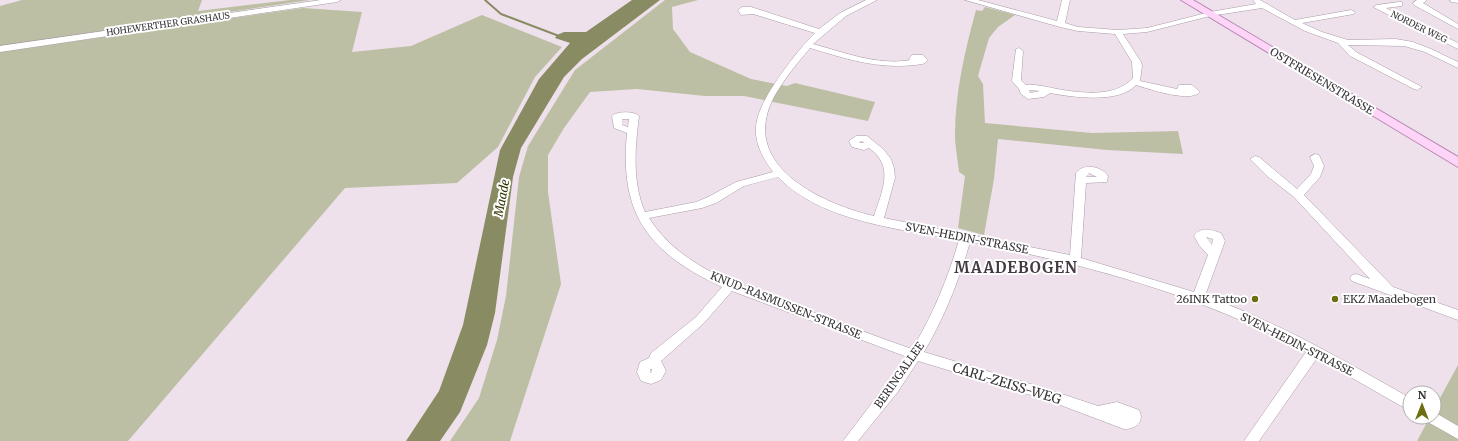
<svg xmlns="http://www.w3.org/2000/svg" width="1458" height="441" viewBox="0 0 1458 441" font-family="Merriweather,serif">
  <style>
    .green { fill: #bcbfa3 }
    .water { fill: #898c63 }
    .lines { fill: none; stroke-linecap: round; stroke-linejoin: round }
    .stream { stroke: #898c63; stroke-width: 2 }
    .minor-casing { stroke: #a89ca6; stroke-width: 1 }
    .major-casing { stroke: #b789b2; stroke-width: 2 }
    .minor { fill: #fff; fill-rule: evenodd }
    .major { fill: #fed4f9; fill-rule: evenodd }
    .poi-dot { fill: #6b6e11; stroke: #fff; stroke-width: 1.5 }
    .labels { text-anchor: middle; stroke-width: 4; stroke-linejoin: round; paint-order: stroke }
    .far-street-label { font-size: 9px; fill: #363236; stroke: #fff }
    .street-label { font-size: 11px; fill: #363236; stroke: #fff }
    .poi-label { font-size: 11px; fill: #363236; stroke: #fff; text-anchor: end }
    .water-label { font-size: 12px; font-style: italic; fill: #333400; stroke: #fff }
    .near-street-label { font-size: 13px; fill: #363236; stroke: #fff }
    .district-label { font-size: 15px; font-weight: bold; letter-spacing: 1px; fill: #433941; stroke: #fff }
  </style>
  <rect width="100%" height="100%" fill="#eee1ec"/>
  <g class="green">
    <polygon points="22,0 202,0 198,11 290,0 310,0 0,46 0,6"/>
    <polygon points="665,0 698,0 672,7 673,29 690,52 751,79 787,86 795,83 875,102 868,121 744,96 705,96 637,89 590,92 564,128 548,155 548,192 561,284 510,441 450,441 479,398 497,340 506,296 519,177 528,146 575,70"/>
    <path d="M985,7L1015,15L998,27L989,38L978,76L983,84L985,123L1092,133L1178,131L1183,154L1107,150L998,139L994,179L984,235L958,228L965,176L959,172C958,160 955,147 955,135C955,93 965,50 976,10L982,11Z"/>
    <polygon points="303,8 362,12 352,52 411,46 482,15 562,47 535,77 498,147 457,183 345,188 128,441 0,441 0,52"/>
    <polygon points="1458,365 1458,441 1417,441 1430,417 1434,417 1434,409"/>
  </g>
  <polygon class="water" points="632,0 660,0 582,59 564,77 521,148 513,177 495,313 487,345 460,412 440,441 406,441 439,391 463,325 500,150 539,79 570,43 555,38 557,35 564,32 586,32"/>
  <g class="lines">
    <polyline class="stream" points="485,0 501,14 559,36"/>
    <g class="minor-casing">
      <g id="minor">
        <polygon points="321,0 341,0 337,2 0,52 0,46"/>
        <path d="M866,0H877L846,16L813,44C843,52 878,66 910,60L909,59L912,55H923L928,60C924,65 921,64 915,65C876,69 847,59 810,48C795,66 772,93 767,115C752,173 830,206 874,216C882,191 895,166 869,148L864,150L852,147L849,141L856,136H867L883,149L891,159L894,168L895,178L884,218L1070,255L1076,173C1084,163 1101,166 1108,176L1107,182L1086,183L1081,258L1194,292L1208,255L1199,245L1194,236C1201,226 1211,230 1221,233L1225,241L1205,296C1278,322 1343,360 1410,398V411L1317,358L1259,441H1244L1306,352C1201,295 1086,264 970,242C959,281 944,318 924,352L1047,389L1098,406L1117,402L1139,410C1145,422 1136,429 1124,429L1047,400L918,361L897,393L858,441H843L907,357L732,291L704,323L661,361L666,371L661,380L651,384L641,381L637,372L640,362L649,358L651,353L696,317L722,287C649,253 619,215 627,133L614,128L612,116C617,111 634,111 639,116C635,148 632,182 645,212L696,202L708,197L736,182L773,172C747,137 753,117 775,83C787,65 800,48 815,33L753,14L741,15L738,10L742,7H751L819,29L840,13ZM622,119H629L628,127L622,125ZM862,141L864,143H860L859,142ZM1089,173L1097,177H1086ZM778,177C821,222 901,229 959,240C948,278 933,315 912,349C876,337 840,322 804,309C748,288 683,271 649,218L702,208L716,203L744,186ZM1206,237L1213,239L1212,245ZM650,369H652L651,373L650,372Z"/>
        <path d="M965,0H978L1057,21L1062,0H1070L1065,23L1078,27L1118,30L1147,28L1210,12L1256,4L1253,0H1260L1295,20L1351,10L1355,12L1354,14L1302,23L1322,32L1348,40L1396,39L1413,42L1431,49L1458,62V68L1425,52L1404,46L1348,45L1356,52L1422,87L1417,90L1414,89L1350,56L1338,43L1305,31L1262,8L1210,16L1147,32L1123,34L1141,62L1142,66L1140,81L1177,89L1179,85H1192L1200,92C1190,103 1149,89 1136,85C1120,104 1071,97 1050,93L1044,97L1028,99L1021,94L1019,89L1012,81L1016,49L1019,48L1023,51L1021,80L1026,85C1036,84 1047,87 1057,89C1081,93 1115,98 1133,78L1132,62L1115,34L1078,31L1060,27ZM1029,90L1040,91L1030,93Z"/>
        <polygon points="1417,0 1427,0 1423,3 1458,24 1458,29 1414,5 1413,3"/>
        <polygon points="1450,0 1458,0 1458,3 1451,2"/>
        <polygon points="1399,2 1402,2 1402,6 1386,8 1458,43 1458,49 1373,7 1377,5"/>
        <polygon points="1315,154 1319,155 1324,166 1320,177 1304,195 1393,287 1458,310 1458,320 1352,281 1350,278 1352,275 1356,274 1370,279 1294,197 1267,176 1250,159 1255,156 1259,157 1297,189 1311,174 1314,166 1310,157"/>
        <polygon points="1434,412 1458,426 1458,439 1426,421 1424,417 1434,417"/>
      </g>
    </g>
    <g class="major-casing">
      <polygon id="major" points="1181,0 1193,0 1458,157 1458,167"/>
    </g>
    <use href="#minor" class="minor"/>
    <use href="#major" class="major"/>
  </g>
  <g class="poi-dot">
    <circle cx="1255" cy="299" r="4"/>
    <circle cx="1335" cy="299" r="4"/>
  </g>
  <g class="labels">
    <g class="far-street-label">
      <text transform="translate(168 24) rotate(-8)" y="3">HOHEWERTHER GRASHAUS</text>
      <text transform="translate(1419 27) rotate(26)" y="3">NORDER WEG</text>
    </g>
    <g class="street-label">
      <text transform="translate(1322 81) rotate(31)" y="4">OSTFRIESENSTRASSE</text>
      <text transform="translate(967 238) rotate(11)" y="4">SVEN-HEDIN-STRASSE</text>
      <text transform="translate(786 305) rotate(22)" y="4">KNUD-RASMUSSEN-STRASSE</text>
      <text transform="translate(1297 344) rotate(27)" y="4">SVEN-HEDIN-STRASSE</text>
      <text transform="translate(899 375) rotate(-55)" y="4">BERINGALLEE</text>
    </g>
    <g class="poi-label">
      <text x="1247" y="303">26INK Tattoo</text>
      <text x="1343" y="303" text-anchor="start">EKZ Maadebogen</text>
    </g>
    <g class="water-label">
      <text transform="translate(502 198) rotate(-79)" y="4">Maade</text>
    </g>
    <g class="near-street-label">
      <text transform="translate(1007 383) rotate(17)" y="5">CARL-ZEISS-WEG</text>
    </g>
    <g class="district-label">
      <text x="1016" y="273">MAADEBOGEN</text>
    </g>
  </g>
  <g transform="translate(1422 405)"><circle r="19" fill="#ffffff" stroke="#afadaf"/>
  <path d="M0-3L7 15L0 10L-7 15Z" fill="#6b6e11"/>
  <text y="-6" font-size="11" font-weight="bold" text-anchor="middle" fill="#363236">N</text>
  </g>
</svg>
